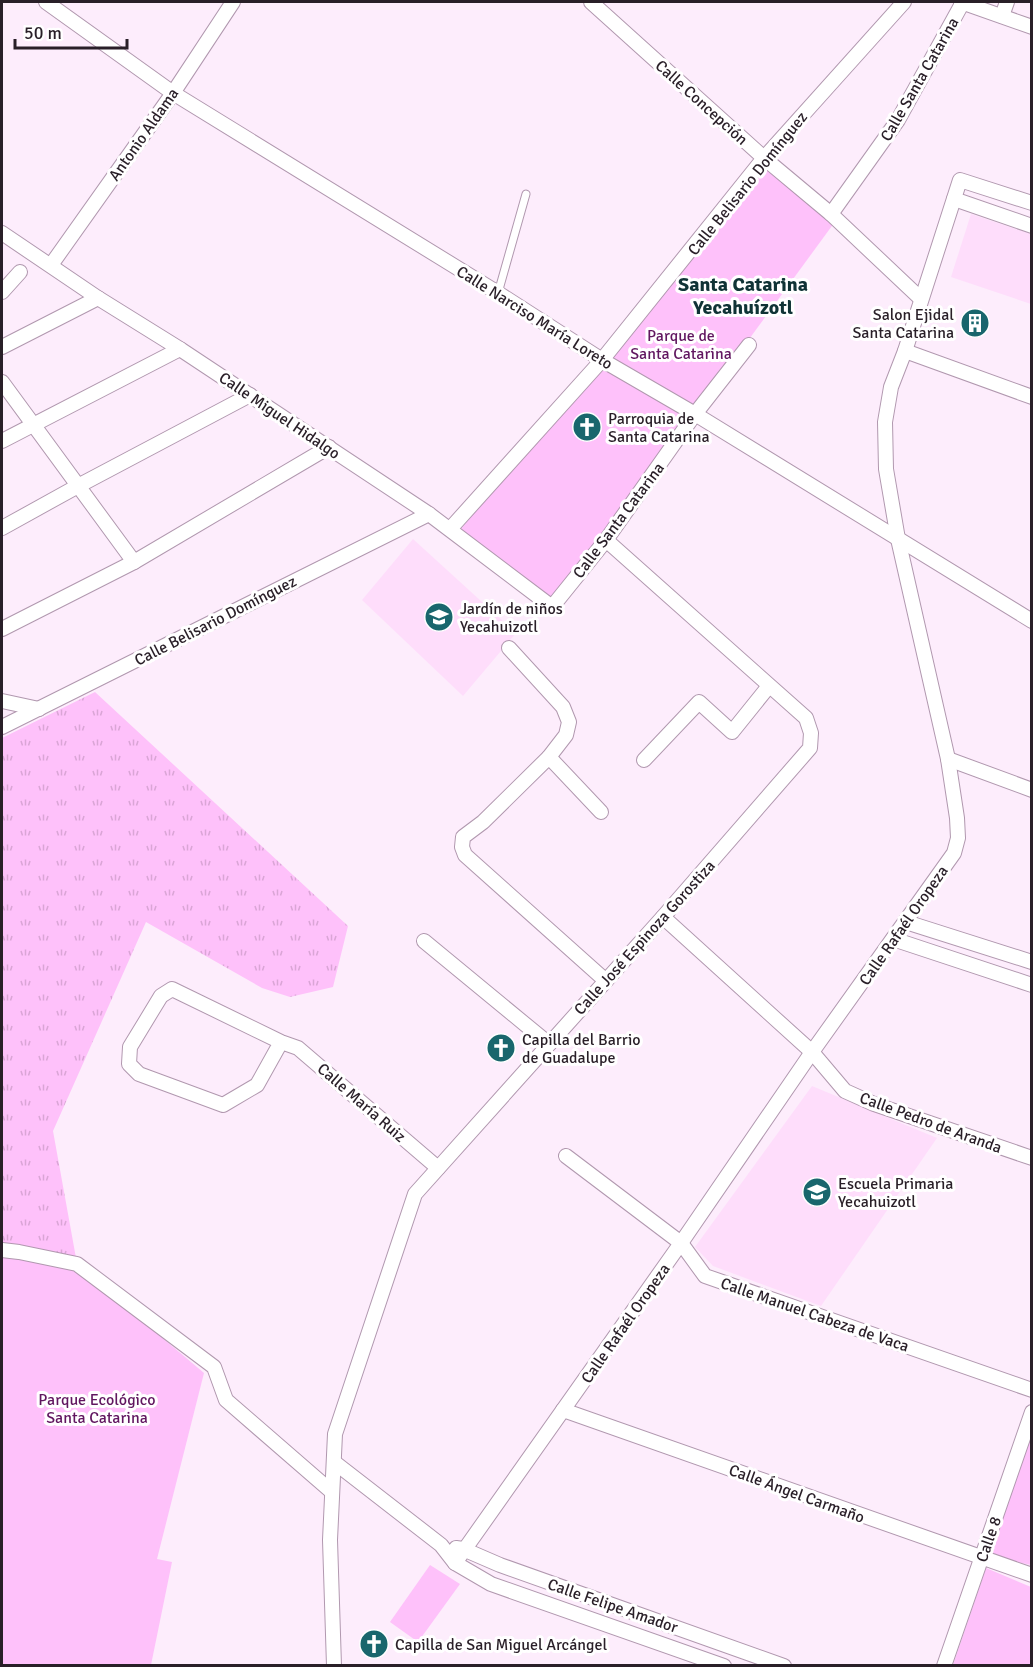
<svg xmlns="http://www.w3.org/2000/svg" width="1033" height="1667" viewBox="0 0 1033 1667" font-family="Signika,sans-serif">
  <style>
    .built { fill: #feddfb }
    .grass { fill: url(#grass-tufts) }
    .green { fill: #fec1fa }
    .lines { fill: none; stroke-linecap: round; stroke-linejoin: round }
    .lane-casing { stroke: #b198af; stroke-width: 9 }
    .street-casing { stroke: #b198af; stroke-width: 16 }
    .lane { stroke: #fff; stroke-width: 7 }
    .street { stroke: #fff; stroke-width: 14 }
    .labels { text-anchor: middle; stroke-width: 6; stroke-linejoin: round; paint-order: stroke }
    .street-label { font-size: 16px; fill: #291f28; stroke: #fff }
    .poi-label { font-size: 16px; fill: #291f28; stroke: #fff; text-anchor: start }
    .park-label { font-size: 16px; fill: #611660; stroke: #fff }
    .quarter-label { font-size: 20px; font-weight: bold; fill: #103336; stroke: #fff }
  </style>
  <defs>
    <pattern id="grass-tufts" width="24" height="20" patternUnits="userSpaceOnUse" patternTransform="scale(1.5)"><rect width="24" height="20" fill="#fec1fa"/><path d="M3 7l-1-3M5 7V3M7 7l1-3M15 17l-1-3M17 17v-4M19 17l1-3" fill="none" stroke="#daa5d6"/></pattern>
  </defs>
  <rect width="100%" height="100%" fill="#fdedfc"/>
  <g class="built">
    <polygon points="971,214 1031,234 1031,304 951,277"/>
    <polygon points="413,539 516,633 463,696 362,600"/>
    <polygon points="812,1086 937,1138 821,1306 713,1266 695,1247"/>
  </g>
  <polygon class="grass" points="95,692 348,926 333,987 290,997 262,988 146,922 53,1131 76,1258 2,1245 2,738"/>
  <g class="green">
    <polygon points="771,157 837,219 695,413 603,356"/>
    <polygon points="600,357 692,413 551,607 457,534"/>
    <polygon points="2,1252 77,1266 204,1373 157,1559 172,1562 151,1665 2,1666"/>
    <polygon points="1031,1412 1031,1565 982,1554"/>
    <polygon points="430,1565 460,1584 418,1642 390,1622"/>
    <polygon points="986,1568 1031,1587 1031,1665 953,1665"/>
  </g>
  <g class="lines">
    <g class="lane-casing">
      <polyline id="lane" points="498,293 526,194"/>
    </g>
    <g class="street-casing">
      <g id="street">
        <polyline points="46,2 173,93 498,293 602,360 695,414 1032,621"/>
        <polyline points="591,2 764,158 831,214 921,299"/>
        <polyline points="961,2 1032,27"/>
        <polyline points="1002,16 1007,2"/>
        <polyline points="954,199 1032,226"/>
        <polyline points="831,214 898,120 963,2"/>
        <polyline points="2,233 98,298 180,349 429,514 552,607 606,540 695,414 749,345"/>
        <polyline points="51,265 173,93 233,2"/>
        <polyline points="2,292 20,272"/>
        <polyline points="2,347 98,298"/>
        <polyline points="905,351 1032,397"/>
        <polyline points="2,382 134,562"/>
        <polyline points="2,441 180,349"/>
        <polyline points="2,528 78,486 250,395"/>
        <polyline points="450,529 602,360 764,158 904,2"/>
        <polyline points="2,629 134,562 329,447"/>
        <polyline points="509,648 563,707 569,722 566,735 549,757"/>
        <polyline points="2,701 39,709"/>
        <polyline points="2,727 429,514"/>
        <polyline points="948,759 1032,790"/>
        <polyline points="644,760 699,702 732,732 769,686"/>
        <polyline points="601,812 549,757 483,822 463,837 462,847 465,855 606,981"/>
        <polyline points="663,917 812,1052 845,1091 874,1104 1032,1158"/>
        <polyline points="906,922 1032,962"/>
        <polyline points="893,939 1032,985"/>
        <polyline points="424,941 549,1044"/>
        <polyline points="281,1042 257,1085 223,1105 139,1074 129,1064 130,1047 161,996 172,989 281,1042 298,1048 438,1168"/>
        <polyline points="566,1156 681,1243 705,1276 1032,1390"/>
        <polyline points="2,1250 19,1252 77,1264 214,1367 226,1400 332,1492"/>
        <polyline points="563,1410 1032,1575"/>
        <polyline points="334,1462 441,1545 455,1563 491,1584 724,1666"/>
        <polyline points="456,1548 463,1549 500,1565 784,1666"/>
        <polyline points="455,1563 681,1243 812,1052 954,853 958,838 957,818 948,759 898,539 886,469 885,422 891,387 905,351 960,180 1032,203"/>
        <polyline points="334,1666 330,1540 335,1434 415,1194 663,917 810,748 811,733 806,718 606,540"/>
        <polyline points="944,1666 1032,1412"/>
      </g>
    </g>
    <use href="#lane" class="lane"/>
    <use href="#street" class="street"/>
  </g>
  <defs>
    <g id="building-disc" transform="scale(1.5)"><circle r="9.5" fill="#19666d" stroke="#fff"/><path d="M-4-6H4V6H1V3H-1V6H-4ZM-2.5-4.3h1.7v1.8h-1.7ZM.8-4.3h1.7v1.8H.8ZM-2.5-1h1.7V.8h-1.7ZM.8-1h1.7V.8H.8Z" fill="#fff"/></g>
    <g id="church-disc" transform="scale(1.5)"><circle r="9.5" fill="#19666d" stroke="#fff"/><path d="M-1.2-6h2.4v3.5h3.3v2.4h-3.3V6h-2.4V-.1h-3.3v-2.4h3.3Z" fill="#fff"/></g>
    <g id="school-disc" transform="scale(1.5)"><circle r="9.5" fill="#19666d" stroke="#fff"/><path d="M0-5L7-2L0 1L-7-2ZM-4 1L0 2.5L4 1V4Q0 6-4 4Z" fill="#fff"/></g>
  </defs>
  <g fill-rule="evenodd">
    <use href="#building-disc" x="975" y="323"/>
    <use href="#church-disc" x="587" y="427"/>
    <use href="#school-disc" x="439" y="617"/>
    <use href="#church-disc" x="501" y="1048"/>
    <use href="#school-disc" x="817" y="1192"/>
    <use href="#church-disc" x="374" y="1644"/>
  </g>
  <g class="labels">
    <g class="street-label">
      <text transform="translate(919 79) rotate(-60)" y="6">Calle Santa Catarina</text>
      <text transform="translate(702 102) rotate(42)" y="6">Calle Concepción</text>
      <text transform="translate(143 134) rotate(-55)" y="6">Antonio Aldama</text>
      <text transform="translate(747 183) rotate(-51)" y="6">Calle Belisario Domínguez</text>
      <text transform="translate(535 317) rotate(32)" y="6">Calle Narciso María Loreto</text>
      <text transform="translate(280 415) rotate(34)" y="6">Calle Miguel Hidalgo</text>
      <text transform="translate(618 520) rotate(-53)" y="6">Calle Santa Catarina</text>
      <text transform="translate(215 620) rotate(-27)" y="6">Calle Belisario Domínguez</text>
      <text transform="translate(903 925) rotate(-55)" y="6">Calle Rafaél Oropeza</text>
      <text transform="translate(644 937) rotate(-48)" y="6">Calle José Espinoza Gorostiza</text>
      <text transform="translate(362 1102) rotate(41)" y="6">Calle María Ruiz</text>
      <text transform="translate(931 1122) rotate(20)" y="6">Calle Pedro de Aranda</text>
      <text transform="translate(815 1314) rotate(19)" y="6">Calle Manuel Cabeza de Vaca</text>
      <text transform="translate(625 1323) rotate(-55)" y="6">Calle Rafaél Oropeza</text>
      <text transform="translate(797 1493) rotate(20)" y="6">Calle Ángel Carmaño</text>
      <text transform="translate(988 1539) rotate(-71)" y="6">Calle 8</text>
      <text transform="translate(613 1605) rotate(19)" y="6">Calle Felipe Amador</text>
    </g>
    <g class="poi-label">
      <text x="954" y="320" text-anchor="end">Salon Ejidal<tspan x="954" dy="18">Santa Catarina</tspan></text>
      <text x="608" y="424">Parroquia de<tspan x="608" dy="18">Santa Catarina</tspan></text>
      <text x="460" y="614">Jardín de niños<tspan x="460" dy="18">Yecahuizotl</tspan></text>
      <text x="522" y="1045">Capilla del Barrio<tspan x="522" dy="18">de Guadalupe</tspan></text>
      <text x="838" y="1189">Escuela Primaria<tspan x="838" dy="18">Yecahuizotl</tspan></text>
      <text x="395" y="1650">Capilla de San Miguel Arcángel</text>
    </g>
    <g class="park-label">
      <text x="681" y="341">Parque de<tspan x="681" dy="18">Santa Catarina</tspan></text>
      <text x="97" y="1405">Parque Ecológico<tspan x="97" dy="18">Santa Catarina</tspan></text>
    </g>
    <g class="quarter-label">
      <text x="743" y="291">Santa Catarina<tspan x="743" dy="23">Yecahuízotl</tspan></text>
    </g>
  </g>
  <rect width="1033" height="1667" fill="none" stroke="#291f28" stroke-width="6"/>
  <path d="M15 39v9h112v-9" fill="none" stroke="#291f28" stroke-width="3"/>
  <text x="24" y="39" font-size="18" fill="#291f28" stroke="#ffffff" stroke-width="4.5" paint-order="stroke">50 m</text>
</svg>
